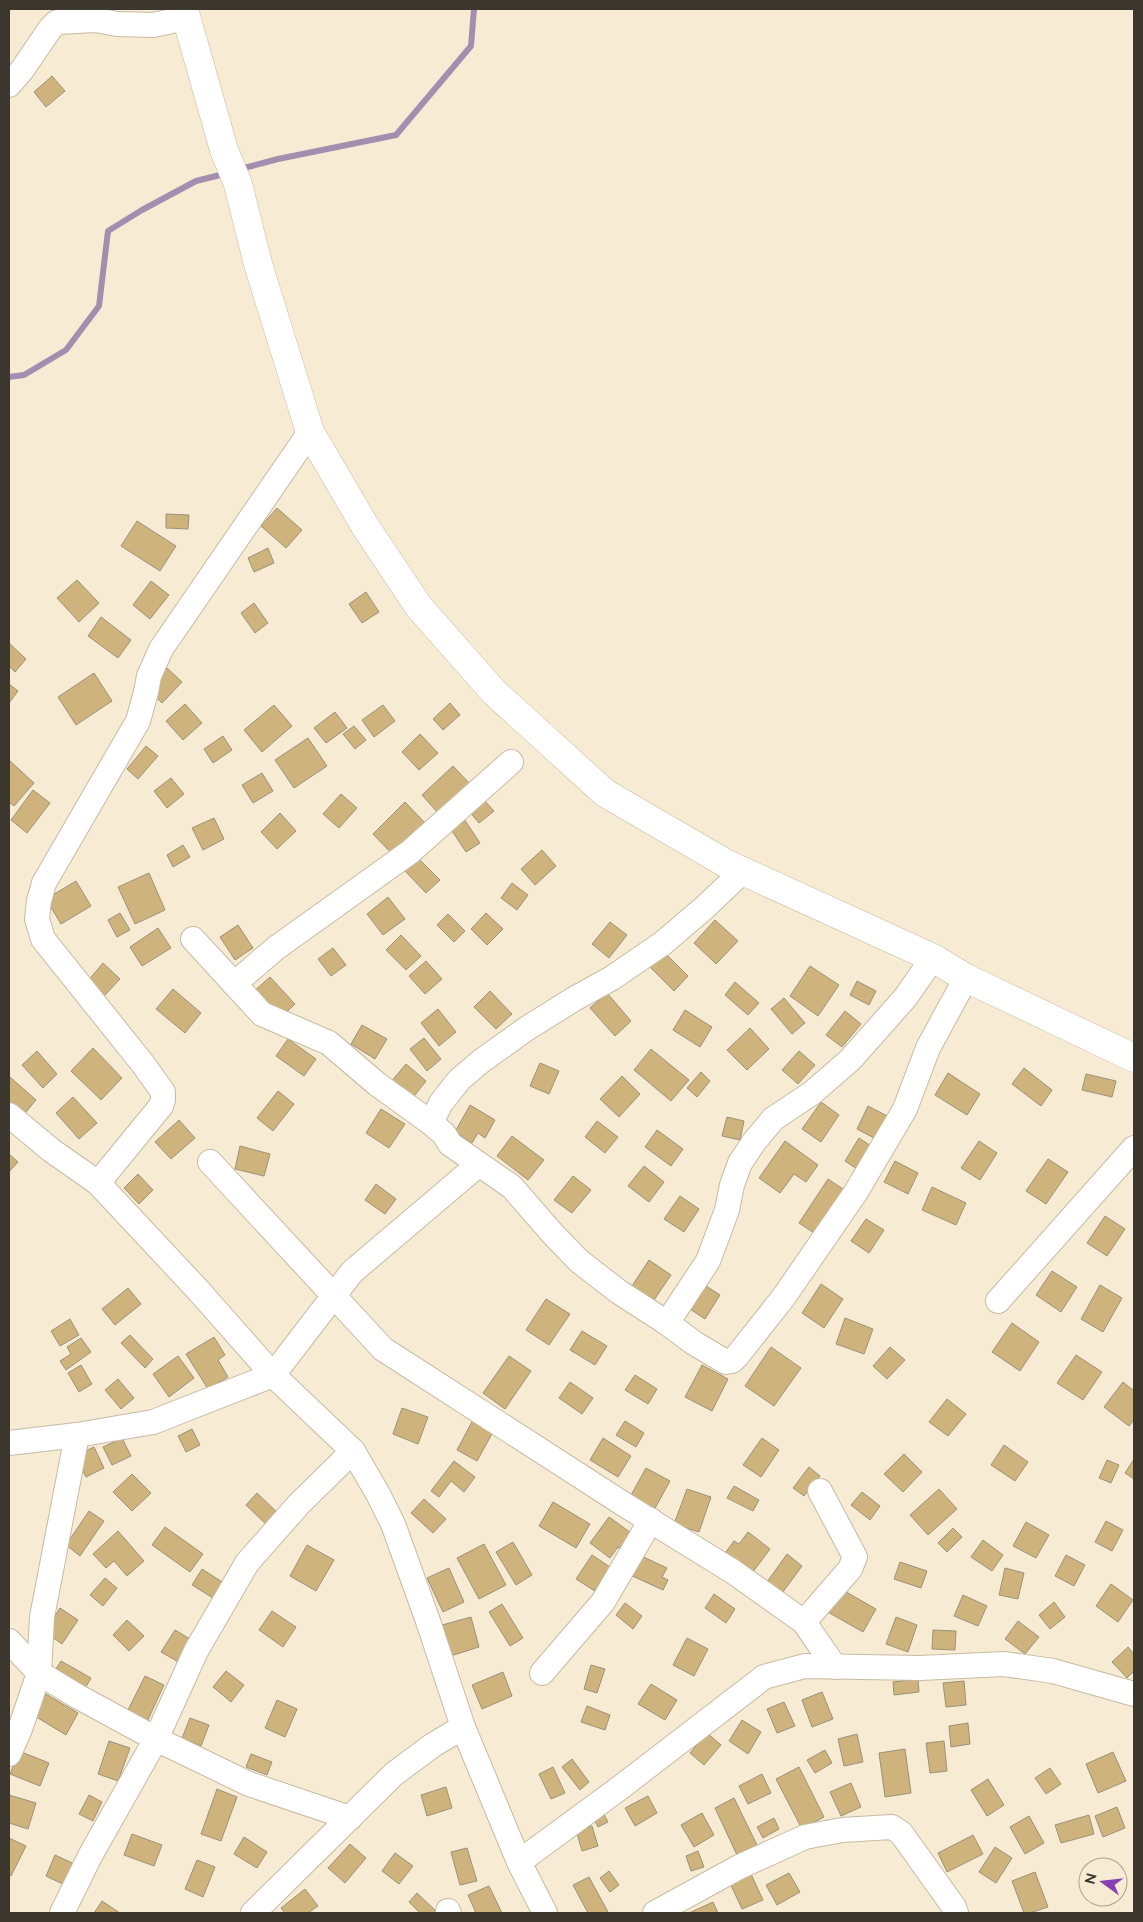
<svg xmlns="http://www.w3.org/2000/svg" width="1143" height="1922" viewBox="0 0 1143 1922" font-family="Raleway,sans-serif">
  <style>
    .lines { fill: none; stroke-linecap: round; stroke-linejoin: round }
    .stream { stroke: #a48eb0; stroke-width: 6 }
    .building { fill: #ceb47c; stroke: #9c917a }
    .minor-casing { stroke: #c6bba4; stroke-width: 26 }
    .secondary-casing { stroke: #c6bba4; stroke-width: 29 }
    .minor { stroke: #fff; stroke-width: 24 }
    .secondary { stroke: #fff; stroke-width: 28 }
  </style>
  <rect width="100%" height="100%" fill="#f7ebd3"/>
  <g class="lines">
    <g class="stream">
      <polyline points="240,169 278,159 396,135 471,46 474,9"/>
      <polyline points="9,377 24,375 66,350 99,306 108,231 142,210 196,181 228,173"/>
    </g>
  </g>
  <g class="building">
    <polygon points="52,76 65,91 46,107 34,92"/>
    <polygon points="277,508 302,530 286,548 261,526"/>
    <polygon points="166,514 189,515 188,529 166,528"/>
    <polygon points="137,521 176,546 160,571 121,546"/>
    <polygon points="268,548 274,563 254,572 248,558"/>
    <polygon points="77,580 99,603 79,622 57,598"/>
    <polygon points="151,581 169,595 150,619 133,605"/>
    <polygon points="366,592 379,612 362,623 349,604"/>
    <polygon points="254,603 268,623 255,633 241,613"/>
    <polygon points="101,617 131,640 118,658 88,636"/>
    <polygon points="9,643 26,659 15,672 9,666"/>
    <polygon points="167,668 182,682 162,703 147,689"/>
    <polygon points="94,673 112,701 76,725 58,697"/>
    <polygon points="9,684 18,691 9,703"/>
    <polygon points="450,703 460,715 443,730 433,719"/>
    <polygon points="185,704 202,723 183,740 166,721"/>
    <polygon points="274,705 292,726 262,752 244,730"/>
    <polygon points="383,705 395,721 374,737 362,720"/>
    <polygon points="335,712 347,728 326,743 314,728"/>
    <polygon points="354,726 366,740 355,749 343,734"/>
    <polygon points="420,734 438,753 419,770 402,752"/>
    <polygon points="223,736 232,750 213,763 204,749"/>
    <polygon points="308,738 327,766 294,788 275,760"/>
    <polygon points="146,746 158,756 138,779 127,769"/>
    <polygon points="9,760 34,783 14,806 9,802"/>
    <polygon points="453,766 471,785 439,814 422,795"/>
    <polygon points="262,773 273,791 253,803 242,785"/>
    <polygon points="171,778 184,794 167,808 154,791"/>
    <polygon points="33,790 50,803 27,833 11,820"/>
    <polygon points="341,794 357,808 339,828 323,814"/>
    <polygon points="482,798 494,811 479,823 468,810"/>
    <polygon points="405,802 427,825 395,857 373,834"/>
    <polygon points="280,813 296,831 277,849 261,832"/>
    <polygon points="214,818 224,839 203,850 192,828"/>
    <polygon points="464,819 480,843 466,852 450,828"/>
    <polygon points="183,845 190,857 173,867 167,855"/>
    <polygon points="542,850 556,866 535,885 521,869"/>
    <polygon points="418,858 440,880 426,893 405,871"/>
    <polygon points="149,873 165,910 135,924 118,887"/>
    <polygon points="76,881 91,906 61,924 46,899"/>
    <polygon points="512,883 528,895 517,910 501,898"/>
    <polygon points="388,897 405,919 383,935 367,914"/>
    <polygon points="120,913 130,930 117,937 108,920"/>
    <polygon points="486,913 503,929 487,945 471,929"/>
    <polygon points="448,914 465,931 454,942 437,925"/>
    <polygon points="715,920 738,941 716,964 694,943"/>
    <polygon points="610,922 627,935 609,958 592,944"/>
    <polygon points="238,925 253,948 235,960 220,937"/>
    <polygon points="158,928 171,948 142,966 130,947"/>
    <polygon points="401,935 421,956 406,970 386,950"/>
    <polygon points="333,948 346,965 331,976 318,959"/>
    <polygon points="664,952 688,976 674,991 650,967"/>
    <polygon points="426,961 442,979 425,994 409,976"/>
    <polygon points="103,963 120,979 103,997 87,982"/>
    <polygon points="810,966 839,985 818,1016 790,996"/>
    <polygon points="270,977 295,1004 278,1020 253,992"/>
    <polygon points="857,981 876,991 869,1005 850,995"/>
    <polygon points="735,982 759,1003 748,1015 725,995"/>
    <polygon points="173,989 201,1013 185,1033 156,1009"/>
    <polygon points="490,991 512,1014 496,1029 474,1007"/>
    <polygon points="607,993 631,1021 615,1036 590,1008"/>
    <polygon points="784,998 805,1023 792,1034 771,1009"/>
    <polygon points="438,1009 456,1032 439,1046 421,1023"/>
    <polygon points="685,1010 712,1027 700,1047 673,1030"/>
    <polygon points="845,1011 861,1024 842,1047 826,1035"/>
    <polygon points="362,1025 387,1039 375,1059 351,1044"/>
    <polygon points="750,1028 769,1049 747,1070 727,1050"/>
    <polygon points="424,1038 441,1059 427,1071 410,1049"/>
    <polygon points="288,1039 316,1059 304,1076 276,1056"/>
    <polygon points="93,1048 122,1078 101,1100 71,1071"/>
    <polygon points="651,1049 689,1080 671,1101 634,1070"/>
    <polygon points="37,1051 57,1074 43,1088 22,1065"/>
    <polygon points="799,1051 815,1065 798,1084 782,1070"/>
    <polygon points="540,1063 559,1071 549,1094 530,1086"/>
    <polygon points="406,1064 426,1081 411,1100 390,1083"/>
    <polygon points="1024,1068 1052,1090 1041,1106 1012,1084"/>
    <polygon points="701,1072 710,1081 697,1097 687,1088"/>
    <polygon points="948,1073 980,1094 967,1115 935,1095"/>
    <polygon points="1086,1074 1116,1081 1112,1097 1082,1090"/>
    <polygon points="622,1076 640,1094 619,1117 600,1099"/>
    <polygon points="10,1077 36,1100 21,1118 9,1107 9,1079"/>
    <polygon points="278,1091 294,1104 273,1131 257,1118"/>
    <polygon points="73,1097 97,1123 79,1139 56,1113"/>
    <polygon points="821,1102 839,1115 821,1142 802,1129"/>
    <polygon points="470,1105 495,1120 485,1138 478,1133 472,1143 455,1132"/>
    <polygon points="868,1106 891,1118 880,1141 857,1129"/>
    <polygon points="381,1109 405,1124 389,1148 366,1133"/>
    <polygon points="727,1117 744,1121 740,1140 722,1136"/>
    <polygon points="179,1120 195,1138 171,1159 155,1142"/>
    <polygon points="597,1121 618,1137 605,1153 585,1137"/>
    <polygon points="657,1130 683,1149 671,1166 645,1147"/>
    <polygon points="512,1136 544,1160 528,1180 497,1156"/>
    <polygon points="859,1138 877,1150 863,1173 845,1161"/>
    <polygon points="785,1141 818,1165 806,1182 794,1174 780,1193 759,1178"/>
    <polygon points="979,1141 997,1153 980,1180 961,1168"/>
    <polygon points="240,1146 270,1154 264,1176 235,1169"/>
    <polygon points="9,1154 18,1162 9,1172"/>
    <polygon points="1048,1159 1068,1172 1046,1204 1026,1191"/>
    <polygon points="895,1161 918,1173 908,1194 884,1182"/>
    <polygon points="644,1166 664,1182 649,1202 628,1186"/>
    <polygon points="138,1174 153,1190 139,1204 124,1188"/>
    <polygon points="573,1176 591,1190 572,1213 554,1200"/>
    <polygon points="828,1179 849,1193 820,1237 799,1223"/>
    <polygon points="376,1184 396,1199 385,1214 365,1200"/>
    <polygon points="932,1187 966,1203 956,1225 922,1210"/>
    <polygon points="680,1196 699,1209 684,1232 664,1219"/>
    <polygon points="1105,1216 1125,1229 1107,1256 1087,1243"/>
    <polygon points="866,1219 884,1230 869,1253 851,1241"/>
    <polygon points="649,1260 671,1275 652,1303 630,1289"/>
    <polygon points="1052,1271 1077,1287 1061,1312 1036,1295"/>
    <polygon points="703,1284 720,1295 705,1319 687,1307"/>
    <polygon points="821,1284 843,1299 824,1328 802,1313"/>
    <polygon points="1100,1285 1122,1298 1103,1332 1081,1319"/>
    <polygon points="128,1288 141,1304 115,1325 102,1309"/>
    <polygon points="546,1299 570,1314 549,1345 526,1330"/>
    <polygon points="845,1318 873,1329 864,1354 836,1344"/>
    <polygon points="70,1319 79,1335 60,1346 51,1331"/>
    <polygon points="1012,1323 1039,1342 1020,1371 992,1352"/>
    <polygon points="582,1331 607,1346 595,1365 570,1350"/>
    <polygon points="130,1335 153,1359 145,1368 121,1343"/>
    <polygon points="214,1337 225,1355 218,1360 228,1377 208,1389 186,1354"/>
    <polygon points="81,1338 91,1352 66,1370 60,1361 71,1354 67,1347"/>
    <polygon points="771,1347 801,1368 774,1406 745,1386"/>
    <polygon points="890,1347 905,1360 887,1379 873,1366"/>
    <polygon points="1076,1355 1102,1372 1083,1400 1057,1383"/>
    <polygon points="178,1356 194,1378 169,1397 153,1374"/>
    <polygon points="509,1356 531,1371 505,1409 483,1393"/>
    <polygon points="81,1365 92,1384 79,1392 68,1373"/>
    <polygon points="702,1365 728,1379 712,1411 685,1397"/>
    <polygon points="635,1375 657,1389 648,1404 625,1390"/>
    <polygon points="118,1379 134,1398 121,1409 105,1390"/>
    <polygon points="570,1382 593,1398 582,1414 559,1398"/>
    <polygon points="1123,1382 1134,1391 1134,1420 1129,1426 1104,1407"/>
    <polygon points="947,1399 966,1414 948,1436 929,1422"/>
    <polygon points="402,1408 428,1417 418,1444 393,1434"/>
    <polygon points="473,1420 493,1432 477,1461 457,1450"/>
    <polygon points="625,1421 644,1433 636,1447 616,1435"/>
    <polygon points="192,1429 200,1445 186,1452 178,1436"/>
    <polygon points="122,1438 131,1456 112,1465 103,1447"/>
    <polygon points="603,1438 631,1456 618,1477 590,1460"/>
    <polygon points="762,1438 779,1450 761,1477 743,1465"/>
    <polygon points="1004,1445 1028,1462 1015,1481 991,1465"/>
    <polygon points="94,1447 104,1468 86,1477 75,1456"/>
    <polygon points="904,1454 922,1472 903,1492 884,1474"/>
    <polygon points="1134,1459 1134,1479 1125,1473"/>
    <polygon points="1107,1460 1119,1465 1111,1483 1099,1478"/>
    <polygon points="454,1461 475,1477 464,1492 451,1481 439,1497 431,1491"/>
    <polygon points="809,1467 820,1476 804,1496 793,1488"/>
    <polygon points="646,1468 670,1481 654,1510 630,1497"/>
    <polygon points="132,1474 151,1493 132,1511 113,1492"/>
    <polygon points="734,1486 759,1500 753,1511 727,1498"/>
    <polygon points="687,1489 711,1497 699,1532 674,1524"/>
    <polygon points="939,1489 957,1509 928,1535 910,1515"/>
    <polygon points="862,1492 880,1506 870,1520 851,1505"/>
    <polygon points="257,1493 281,1516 270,1528 246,1505"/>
    <polygon points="424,1499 446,1519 433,1533 411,1513"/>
    <polygon points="553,1502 590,1524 576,1548 539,1526"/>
    <polygon points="89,1511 104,1521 80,1556 66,1545"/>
    <polygon points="609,1517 634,1535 623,1551 618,1547 610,1558 590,1543"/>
    <polygon points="1106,1521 1123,1530 1112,1551 1095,1542"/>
    <polygon points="1026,1522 1049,1535 1036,1558 1013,1546"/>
    <polygon points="165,1527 203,1554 190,1572 152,1545"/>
    <polygon points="953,1528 962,1537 947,1552 938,1543"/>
    <polygon points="118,1531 144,1561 127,1576 114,1561 106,1568 93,1554"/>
    <polygon points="748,1532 770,1549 747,1580 720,1560 734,1541 739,1544"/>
    <polygon points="983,1540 1003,1555 992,1571 971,1557"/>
    <polygon points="513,1542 532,1575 516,1585 496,1552"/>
    <polygon points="484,1544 506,1585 479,1599 457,1558"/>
    <polygon points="307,1545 334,1560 316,1591 290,1576"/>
    <polygon points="637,1554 667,1568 662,1577 668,1580 663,1590 628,1574"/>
    <polygon points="787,1554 802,1566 777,1600 762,1589"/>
    <polygon points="592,1555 613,1569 598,1593 576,1579"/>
    <polygon points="1066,1555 1085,1565 1074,1586 1055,1576"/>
    <polygon points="900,1562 927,1571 921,1588 894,1579"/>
    <polygon points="449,1568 464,1602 443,1612 427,1578"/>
    <polygon points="1005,1568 1024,1573 1018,1599 999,1595"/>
    <polygon points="202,1569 227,1585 218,1601 192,1585"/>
    <polygon points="105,1578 117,1588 103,1606 90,1595"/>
    <polygon points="1111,1584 1133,1600 1118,1622 1096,1606"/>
    <polygon points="839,1588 876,1609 863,1632 826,1611"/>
    <polygon points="714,1594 735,1609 726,1623 705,1608"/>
    <polygon points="963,1595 987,1606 978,1626 954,1616"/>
    <polygon points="1054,1602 1065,1617 1050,1629 1039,1615"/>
    <polygon points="625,1603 642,1616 633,1629 616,1615"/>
    <polygon points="502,1604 523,1638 510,1646 489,1612"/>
    <polygon points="60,1608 78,1620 62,1644 45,1632"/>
    <polygon points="272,1611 296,1627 283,1647 259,1630"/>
    <polygon points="471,1617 479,1647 444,1658 435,1627"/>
    <polygon points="896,1617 917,1625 908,1652 886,1644"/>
    <polygon points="127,1620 144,1636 129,1651 113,1635"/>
    <polygon points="1018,1621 1039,1637 1025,1654 1005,1639"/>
    <polygon points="175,1630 195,1642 182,1664 161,1652"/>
    <polygon points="933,1630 956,1631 955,1650 932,1649"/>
    <polygon points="687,1638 708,1649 694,1676 673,1665"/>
    <polygon points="1128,1647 1134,1654 1134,1671 1127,1678 1112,1662"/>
    <polygon points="61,1661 91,1678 83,1692 52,1675"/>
    <polygon points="591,1665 605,1669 597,1693 584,1689"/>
    <polygon points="226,1671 244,1685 231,1702 213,1687"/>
    <polygon points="503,1672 512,1696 482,1709 472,1685"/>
    <polygon points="145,1676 164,1685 146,1724 126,1714"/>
    <polygon points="918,1679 919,1692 894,1695 893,1682"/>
    <polygon points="964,1681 966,1705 946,1707 943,1683"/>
    <polygon points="651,1684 677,1700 665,1720 638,1704"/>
    <polygon points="822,1692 833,1719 812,1727 802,1700"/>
    <polygon points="46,1694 78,1713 66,1735 33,1715"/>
    <polygon points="277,1700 297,1709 285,1737 265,1728"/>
    <polygon points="784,1702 795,1726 777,1733 767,1709"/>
    <polygon points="587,1706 610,1715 605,1730 581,1722"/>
    <polygon points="190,1718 209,1725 201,1746 182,1738"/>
    <polygon points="742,1720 761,1732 748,1754 729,1741"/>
    <polygon points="968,1723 970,1744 951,1747 949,1726"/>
    <polygon points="707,1733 721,1745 704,1765 690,1753"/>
    <polygon points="857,1734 863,1762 844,1766 838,1739"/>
    <polygon points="109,1741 130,1748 118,1781 98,1774"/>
    <polygon points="944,1741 947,1771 930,1773 926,1743"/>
    <polygon points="905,1749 911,1793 885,1797 879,1753"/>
    <polygon points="825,1750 832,1763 815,1773 807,1760"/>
    <polygon points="19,1751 49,1763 40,1786 10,1774"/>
    <polygon points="1113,1752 1126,1781 1098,1793 1086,1764"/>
    <polygon points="251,1754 272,1762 267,1775 246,1767"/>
    <polygon points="572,1759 589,1782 580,1790 562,1767"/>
    <polygon points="553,1767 565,1793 551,1799 539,1774"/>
    <polygon points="799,1767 824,1817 802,1829 776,1779"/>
    <polygon points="1050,1768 1061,1784 1046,1794 1035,1778"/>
    <polygon points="762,1774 771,1793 748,1804 739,1786"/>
    <polygon points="988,1779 1004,1805 987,1816 971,1790"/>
    <polygon points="851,1783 861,1807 841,1816 830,1792"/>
    <polygon points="446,1787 452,1808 427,1816 421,1795"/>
    <polygon points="217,1789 237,1797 221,1841 201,1834"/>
    <polygon points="9,1795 36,1803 28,1829 9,1823"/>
    <polygon points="89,1795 102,1802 93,1821 79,1814"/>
    <polygon points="648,1796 657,1813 635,1826 625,1808"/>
    <polygon points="734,1798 757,1845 737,1855 715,1808"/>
    <polygon points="600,1807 608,1822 598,1827 590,1812"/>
    <polygon points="1117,1807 1125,1828 1103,1837 1095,1816"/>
    <polygon points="702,1813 714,1835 694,1847 681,1825"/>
    <polygon points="1089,1815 1094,1834 1061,1843 1055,1825"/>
    <polygon points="1029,1816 1044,1843 1025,1854 1010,1827"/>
    <polygon points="774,1818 779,1829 763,1838 757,1827"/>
    <polygon points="592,1826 598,1846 582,1851 576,1830"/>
    <polygon points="132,1834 162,1845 154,1866 124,1855"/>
    <polygon points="973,1835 983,1854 947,1872 938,1853"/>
    <polygon points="244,1837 267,1852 257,1868 234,1854"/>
    <polygon points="9,1838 26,1846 11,1876 9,1875"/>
    <polygon points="350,1844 366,1858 345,1883 328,1868"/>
    <polygon points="995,1847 1012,1858 996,1883 979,1872"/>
    <polygon points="467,1848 477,1881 460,1885 451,1852"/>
    <polygon points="698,1851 704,1867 691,1871 686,1856"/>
    <polygon points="395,1853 413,1866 399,1884 382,1871"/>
    <polygon points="55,1855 81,1867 71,1888 46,1876"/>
    <polygon points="197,1860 215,1867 203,1897 185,1889"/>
    <polygon points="609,1871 619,1885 610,1892 600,1878"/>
    <polygon points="750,1872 763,1900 742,1909 729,1881"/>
    <polygon points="1035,1872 1048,1907 1030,1913 1024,1913 1012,1881"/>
    <polygon points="789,1873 800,1892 777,1905 766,1885"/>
    <polygon points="589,1877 608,1912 606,1913 588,1913 573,1885"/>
    <polygon points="489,1886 502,1913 476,1913 468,1895"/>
    <polygon points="305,1889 318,1906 308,1913 285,1913 281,1908"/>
    <polygon points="417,1893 437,1912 436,1913 420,1913 409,1902"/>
    <polygon points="102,1901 120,1913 94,1913"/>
    <polygon points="713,1902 718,1913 689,1913"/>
  </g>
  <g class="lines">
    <g class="minor-casing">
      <g id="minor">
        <polyline points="9,85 22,70 50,29 57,22 96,20 117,24 153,25 186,18"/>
        <polyline points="742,872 704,908 663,943 612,978 574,999 526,1029 480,1062 459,1080 441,1103 431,1123 444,1134 450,1144 512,1187 552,1233 579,1261 619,1292 667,1323 694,1343 726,1362 732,1361 737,1356 783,1298 856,1192 905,1109 928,1048 966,978"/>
        <polyline points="193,939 262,1014 329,1043 377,1084 431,1123"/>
        <polyline points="234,984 276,948 410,852 511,762"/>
        <polyline points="9,1115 51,1150 98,1183 198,1290 273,1375 353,1451 378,1494 393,1524 428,1621 463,1727 519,1862 545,1913"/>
        <polyline points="210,1162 383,1349 625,1505 732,1571 804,1622 835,1667"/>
        <polyline points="98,1183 161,1106 163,1100 163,1092 143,1064 43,939 37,919 39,901 44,883 138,721 146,692 149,676 161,649 310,432"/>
        <polyline points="998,1301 1134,1148"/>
        <polyline points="667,1323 708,1261 727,1210 732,1185 740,1163 754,1142 773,1119 812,1093 850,1060 905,998 933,958"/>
        <polyline points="9,1443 77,1435 153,1422 273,1375 352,1272 478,1165"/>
        <polyline points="804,1622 850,1569 855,1557 820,1491"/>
        <polyline points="9,1641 39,1673 77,1696 156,1739 249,1784 350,1818"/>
        <polyline points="542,1673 603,1602 651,1520"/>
        <polyline points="9,1754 20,1729 39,1673 42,1617 77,1435"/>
        <polyline points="519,1862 621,1787 764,1677 805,1666 920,1668 1004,1664 1053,1671 1134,1694"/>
        <polyline points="448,1911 449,1913"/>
        <polyline points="62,1913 90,1856 156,1739 196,1651 247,1563 299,1504 353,1451"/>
        <polyline points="253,1913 394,1774 433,1745 463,1727"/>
        <polyline points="655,1913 739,1867 805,1837 842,1830 892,1827 901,1833 954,1907 956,1913"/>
      </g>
    </g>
    <g class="secondary-casing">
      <polyline id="secondary" points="184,9 224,150 238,184 258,264 310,432 365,526 419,607 494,692 605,793 727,864 933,958 966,978 1134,1058"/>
    </g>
    <use href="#minor" class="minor"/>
    <use href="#secondary" class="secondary"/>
  </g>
  <rect width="1143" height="1922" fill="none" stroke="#3c372e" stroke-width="20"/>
  <g transform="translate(1103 1882) rotate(285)"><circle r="24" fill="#f7ebd3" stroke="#aca391"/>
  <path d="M0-4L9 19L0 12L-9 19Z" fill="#8640b3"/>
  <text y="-8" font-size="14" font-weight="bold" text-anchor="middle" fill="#3c372e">N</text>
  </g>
</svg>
